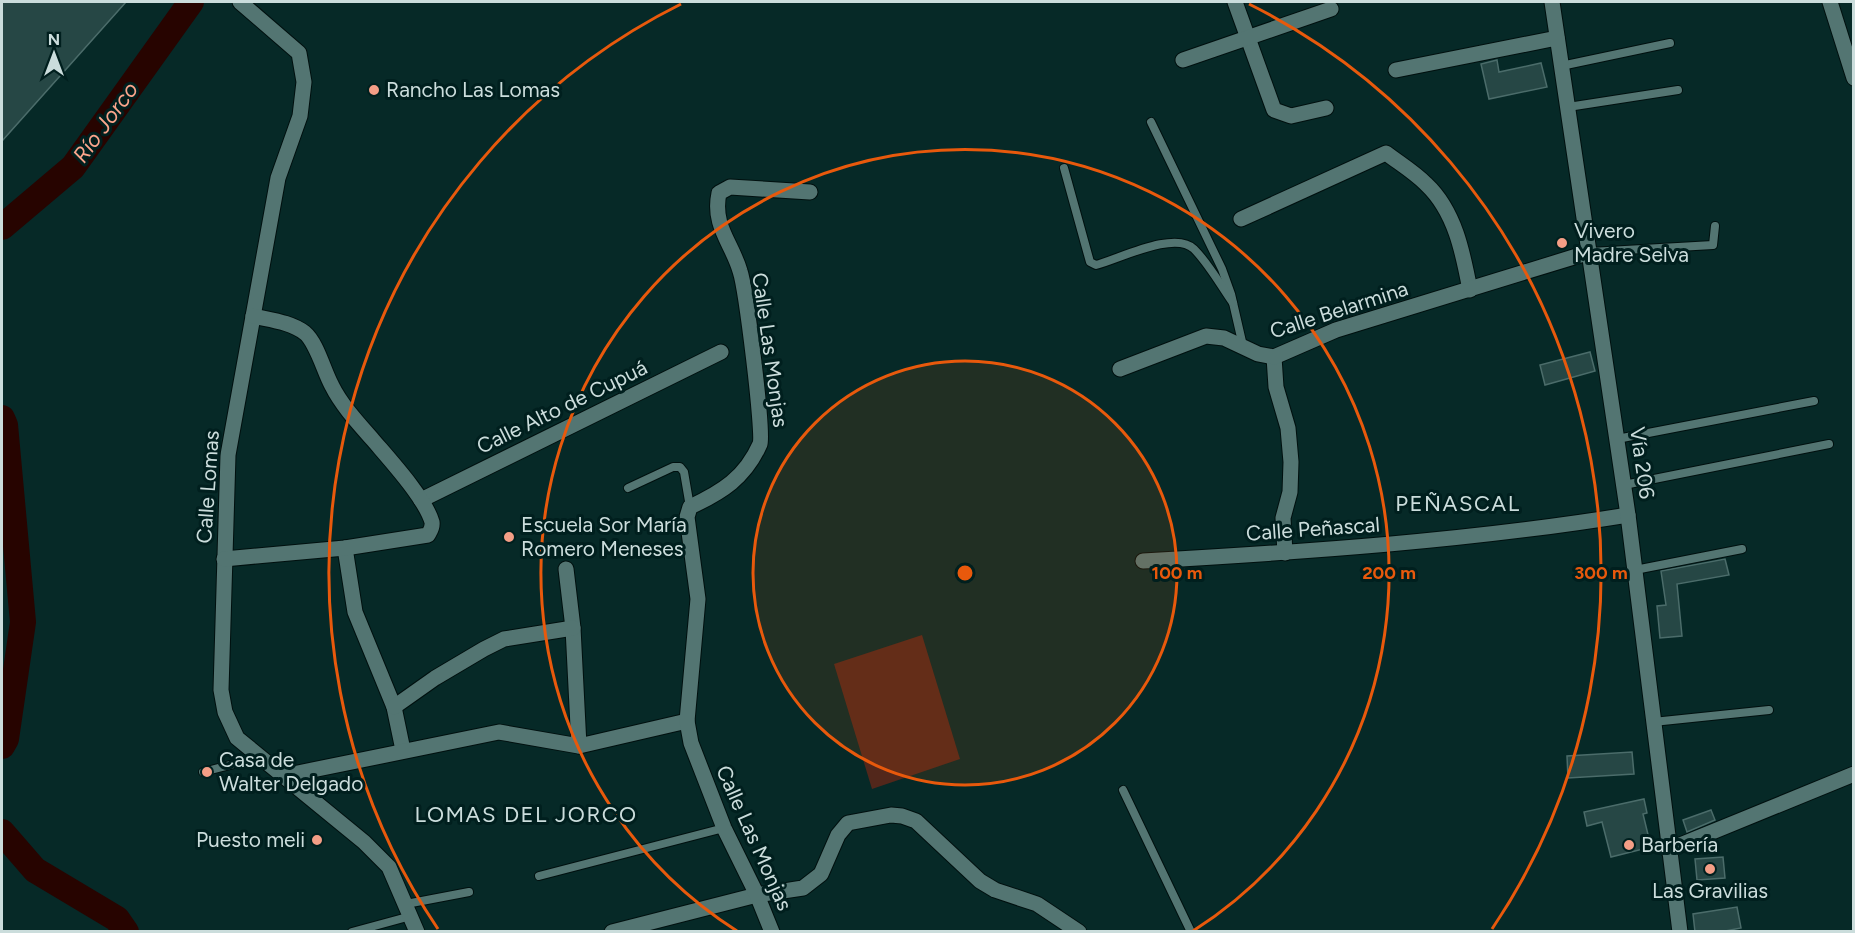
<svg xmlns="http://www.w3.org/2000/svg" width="1855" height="933" viewBox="0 0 1855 933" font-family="Figtree,sans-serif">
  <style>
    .green { fill: #52271b }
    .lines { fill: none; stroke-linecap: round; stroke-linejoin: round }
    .river { stroke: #270400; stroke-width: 26 }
    .building { fill: #264745; stroke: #4b6c6a; stroke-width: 1.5 }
    .lane-casing { stroke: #00100f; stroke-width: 10 }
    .street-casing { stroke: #00100f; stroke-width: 17 }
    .secondary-casing { stroke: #00100f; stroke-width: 17 }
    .lane { stroke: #537572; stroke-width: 8 }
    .street { stroke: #537572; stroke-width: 15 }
    .secondary { stroke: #537572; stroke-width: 15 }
    .ring { fill: none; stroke: #e8590c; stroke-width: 3 }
    .poi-dot { fill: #f49e86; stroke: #001f1e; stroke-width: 2 }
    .labels { text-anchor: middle; stroke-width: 6; stroke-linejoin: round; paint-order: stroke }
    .poi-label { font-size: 21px; fill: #cbdddc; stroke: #001f1e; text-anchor: start }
    .street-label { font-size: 21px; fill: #cbdddc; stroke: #001f1e }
    .water-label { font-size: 22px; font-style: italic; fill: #fba58c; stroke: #001f1e }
    .neighbourhood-label { font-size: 22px; letter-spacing: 1.5px; fill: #cbdddc; stroke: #001f1e }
    .centre { fill: #e8590c; stroke: #001f1e; stroke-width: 3 }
    .ring-label { font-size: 18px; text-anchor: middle; font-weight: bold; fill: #e8590c; stroke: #001f1e; stroke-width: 6; stroke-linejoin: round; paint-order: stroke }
  </style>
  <rect width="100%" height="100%" fill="#062927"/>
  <polygon class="green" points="922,635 960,759 872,789 834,664"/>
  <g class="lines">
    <g class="river">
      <polyline points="2,227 73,167 191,2"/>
      <polyline points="2,418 5,425 23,622 6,739 2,746"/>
      <polyline points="2,832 35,870 117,919 126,932"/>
    </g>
  </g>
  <g class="building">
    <polygon points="2,2 126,2 2,141"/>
    <polygon points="1497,60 1499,72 1541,63 1547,87 1489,99 1481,64"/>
    <polygon points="1590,352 1595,371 1545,385 1540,365"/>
    <polygon points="1725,559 1729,575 1677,584 1682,636 1660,638 1657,606 1666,605 1661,571"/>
    <polygon points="1632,752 1634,774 1568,778 1567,756"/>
    <polygon points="1644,799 1647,813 1643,814 1651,847 1611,857 1602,822 1587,826 1584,812"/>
    <polygon points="1711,810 1715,820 1687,832 1683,820"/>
    <polygon points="1723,857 1725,878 1697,880 1695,859"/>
    <polygon points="1737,907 1741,928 1720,932 1695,932 1693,914"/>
  </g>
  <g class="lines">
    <g class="lane-casing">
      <g id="lane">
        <polyline points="1561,66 1670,43"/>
        <polyline points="1568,107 1678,90"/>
        <polyline points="1151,122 1222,269 1231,294 1243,346"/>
        <path d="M1064,168L1090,262L1096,265C1119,259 1175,230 1194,249C1209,264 1221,286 1233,303"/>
        <polyline points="1590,252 1713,245 1715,226"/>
        <polyline points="1617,439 1814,401"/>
        <polyline points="1624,485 1829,444"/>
        <polyline points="628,488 673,467 680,467 684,472 690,507"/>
        <polyline points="1635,570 1742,549"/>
        <polyline points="1653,722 1769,710"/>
        <polyline points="203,772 261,757"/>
        <polyline points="1123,790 1191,932"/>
        <polyline points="539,876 724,828"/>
        <polyline points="406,904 469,892"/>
        <polyline points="352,932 411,916"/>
      </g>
    </g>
    <g class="street-casing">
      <g id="street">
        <polyline points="240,2 299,53 304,82 300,116 278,178 228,455 221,690 225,712 237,738 364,842 389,867 417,932"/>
        <polyline points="1235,2 1274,110 1291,116 1326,108"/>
        <polyline points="1830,2 1854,78"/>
        <polyline points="1183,60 1331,9"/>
        <polyline points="1396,70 1557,38"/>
        <path d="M1241,219L1386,153C1399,163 1414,172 1426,184C1455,211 1463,253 1470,290"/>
        <polyline points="1274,357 1276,387 1288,428 1291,462 1290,492 1283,518 1285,553"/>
        <polyline points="1120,369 1206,336 1224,338 1258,354 1274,357 1336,330 1590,252"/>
        <polyline points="421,500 721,352"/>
        <polyline points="345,548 355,612 394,707 403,750"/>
        <path d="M224,559L345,548L428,535C430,531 433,528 432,522C425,498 390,460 373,440C359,424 342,406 332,386C324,372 317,343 305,333C291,322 270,320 253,316"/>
        <path d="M1143,561C1305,552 1467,541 1628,515"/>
        <polyline points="566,569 573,628 579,746"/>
        <polyline points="394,707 435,678 484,649 504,639 573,628"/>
        <polyline points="283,776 499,732 579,746 687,721"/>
        <polyline points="1668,850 1854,774"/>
        <polyline points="612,932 757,895 803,888 821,874 838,835 848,823 891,815 902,816 916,821 980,881 995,890 1037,904 1079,932"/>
        <path d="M772,932L757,895L724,828L691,743L687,721L698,599L687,517L690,507C722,492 745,478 760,444C764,433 746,289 740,271C732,243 712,226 719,193L730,187L810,192"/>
      </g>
    </g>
    <g class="secondary-casing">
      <polyline id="secondary" points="1552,2 1628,515 1680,932"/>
    </g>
    <use href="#lane" class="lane"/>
    <use href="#street" class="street"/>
    <use href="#secondary" class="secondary"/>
  </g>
  <circle cx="965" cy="573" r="212" fill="#e8590c" fill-opacity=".12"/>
  <g class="ring">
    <circle cx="965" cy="573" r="212"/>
    <path d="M737 931A424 424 0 1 1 1193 931"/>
    <path d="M438 929A636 636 0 0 1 681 4M1249 4A636 636 0 0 1 1492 929"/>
  </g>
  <g class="poi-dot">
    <circle cx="374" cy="90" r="6"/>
    <circle cx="1562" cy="243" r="6"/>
    <circle cx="509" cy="537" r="6"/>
    <circle cx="207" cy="772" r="6"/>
    <circle cx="317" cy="840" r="6"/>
    <circle cx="1629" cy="845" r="6"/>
    <circle cx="1710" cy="869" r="6"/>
  </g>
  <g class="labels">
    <g class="poi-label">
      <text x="386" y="97">Rancho Las Lomas</text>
      <text x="1574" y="238">Vivero<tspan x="1574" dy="24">Madre Selva</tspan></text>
      <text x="521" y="532">Escuela Sor María<tspan x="521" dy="24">Romero Meneses</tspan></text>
      <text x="219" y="767">Casa de<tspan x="219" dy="24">Walter Delgado</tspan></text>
      <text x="305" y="847" text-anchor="end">Puesto meli</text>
      <text x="1641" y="852">Barbería</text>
      <text x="1710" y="898" text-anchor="middle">Las Gravilias</text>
    </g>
    <g class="street-label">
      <text transform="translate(1339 310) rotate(-18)" y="7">Calle Belarmina</text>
      <text transform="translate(770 350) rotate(82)" y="7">Calle Las Monjas</text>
      <text transform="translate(562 407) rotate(-26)" y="7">Calle Alto de Cupuá</text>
      <text transform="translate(1642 463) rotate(82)" y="7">Vía 206</text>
      <text transform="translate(208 487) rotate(-86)" y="7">Calle Lomas</text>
      <text transform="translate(1313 529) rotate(-4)" y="7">Calle Peñascal</text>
      <text transform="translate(754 838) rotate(66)" y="7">Calle Las Monjas</text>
    </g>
    <g class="water-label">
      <text transform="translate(105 122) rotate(-54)" y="8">Río Jorco</text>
    </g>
    <g class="neighbourhood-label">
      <text x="1458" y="511">PEÑASCAL</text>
      <text x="526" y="822">LOMAS DEL JORCO</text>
    </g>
  </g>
  <circle cx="965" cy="573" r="9" class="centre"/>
  <g class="ring-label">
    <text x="1177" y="579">100 m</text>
    <text x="1389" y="579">200 m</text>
    <text x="1601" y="579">300 m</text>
  </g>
  <rect width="1855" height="933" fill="none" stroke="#cbdddc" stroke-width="6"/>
  <g transform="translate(54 54)" stroke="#001f1e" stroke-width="4.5" paint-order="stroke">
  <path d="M0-4.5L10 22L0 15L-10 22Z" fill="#cbdddc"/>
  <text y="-9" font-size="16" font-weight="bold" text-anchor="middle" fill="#cbdddc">N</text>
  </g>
</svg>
